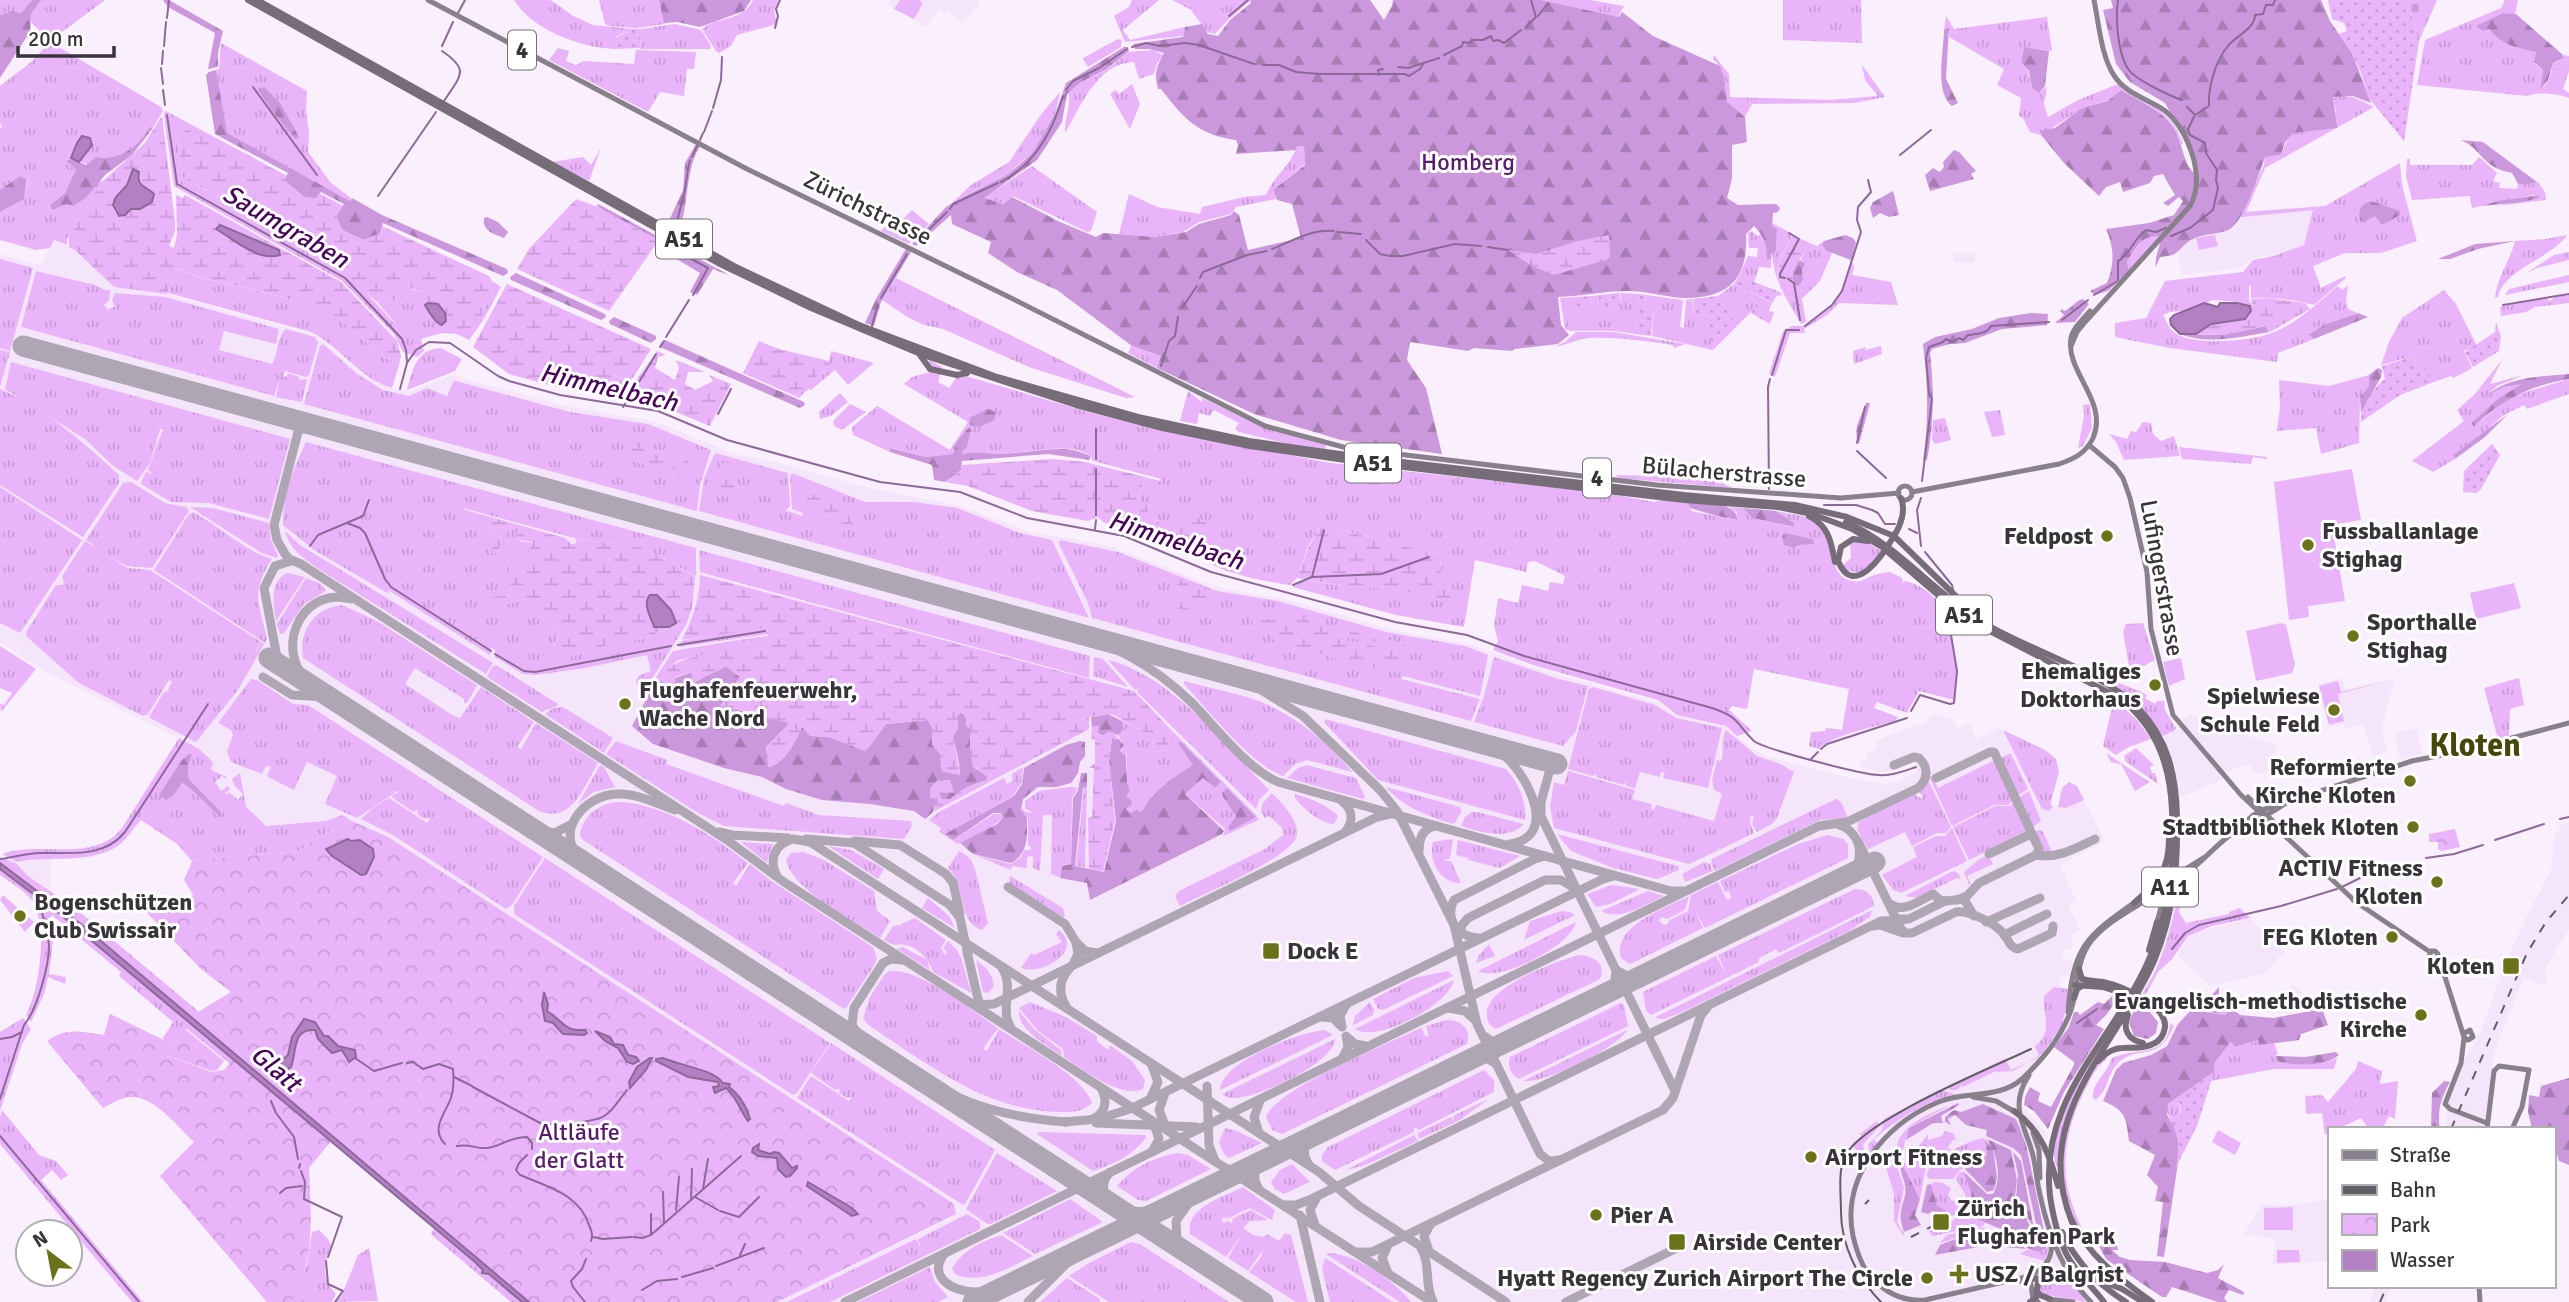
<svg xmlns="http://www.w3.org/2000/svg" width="2569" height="1302" viewBox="0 0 2569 1302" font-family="Signika,sans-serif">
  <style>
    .built { fill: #f5e5fa }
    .grass { fill: url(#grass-tufts); fill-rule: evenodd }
    .forest { fill: url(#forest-firs) }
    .wetland { fill: url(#wetland-marsh); fill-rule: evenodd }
    .cemetery { fill: url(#cemetery-stones) }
    .park { fill: url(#park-crowns) }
    .garden { fill: url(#garden-dots) }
    .pitch { fill: #e9b4fa }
    .water { fill: #b280c3; stroke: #8d699a; stroke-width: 2 }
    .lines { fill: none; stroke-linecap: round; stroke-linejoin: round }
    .stream { stroke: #8d699a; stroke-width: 2 }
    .taxiway { stroke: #aea6b2; stroke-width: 9 }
    .runway { stroke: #aea6b2; stroke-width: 21 }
    .major { stroke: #88808b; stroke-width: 5 }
    .highway { stroke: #766d79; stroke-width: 6 }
    .tram { stroke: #635e66; stroke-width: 2 }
    .rail { stroke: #635e66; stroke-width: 2; stroke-dasharray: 9 9; stroke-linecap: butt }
    .poi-dot { fill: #6b7219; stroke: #fff; stroke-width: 2.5 }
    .labels { text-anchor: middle; stroke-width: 6; stroke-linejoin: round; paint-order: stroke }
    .shield { fill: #fff; stroke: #747175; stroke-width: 2 }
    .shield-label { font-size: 23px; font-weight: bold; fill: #38343a }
    .park-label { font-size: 24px; fill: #5a1b6d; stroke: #fff }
    .street-label { font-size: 24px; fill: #38343a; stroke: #fff }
    .poi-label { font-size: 24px; font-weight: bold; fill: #38343a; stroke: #fff; text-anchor: start }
    .water-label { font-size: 26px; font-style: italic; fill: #49045b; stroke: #fff }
    .district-label { font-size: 32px; font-weight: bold; fill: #44480b; stroke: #fff }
  </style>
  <defs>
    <pattern id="grass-tufts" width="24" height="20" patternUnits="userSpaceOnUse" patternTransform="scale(1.75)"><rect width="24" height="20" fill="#e9b4fa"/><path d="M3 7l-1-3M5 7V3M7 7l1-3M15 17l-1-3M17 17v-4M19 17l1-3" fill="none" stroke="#c99bd7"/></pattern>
    <pattern id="forest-firs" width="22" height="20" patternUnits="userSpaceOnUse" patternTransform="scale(1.75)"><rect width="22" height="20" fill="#cc98dd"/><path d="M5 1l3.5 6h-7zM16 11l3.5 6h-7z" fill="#a77db4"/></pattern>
    <pattern id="wetland-marsh" width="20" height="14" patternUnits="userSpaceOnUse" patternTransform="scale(1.75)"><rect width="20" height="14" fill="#e9b4fa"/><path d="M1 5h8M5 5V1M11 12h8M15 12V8" fill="none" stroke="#c99bd7"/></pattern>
    <pattern id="cemetery-stones" width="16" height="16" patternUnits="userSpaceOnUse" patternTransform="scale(1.75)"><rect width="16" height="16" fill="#e9b4fa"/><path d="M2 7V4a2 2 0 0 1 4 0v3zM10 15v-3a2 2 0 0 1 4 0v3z" fill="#c99bd7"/></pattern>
    <pattern id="park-crowns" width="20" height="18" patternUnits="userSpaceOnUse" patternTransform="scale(1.75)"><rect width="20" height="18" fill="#e9b4fa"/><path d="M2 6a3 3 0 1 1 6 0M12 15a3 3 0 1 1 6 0" fill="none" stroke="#c99bd7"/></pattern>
    <pattern id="garden-dots" width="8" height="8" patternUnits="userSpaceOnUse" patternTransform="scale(1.75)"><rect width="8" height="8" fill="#e9b4fa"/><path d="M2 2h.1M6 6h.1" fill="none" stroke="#c99bd7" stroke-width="1.8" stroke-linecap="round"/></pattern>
  </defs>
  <rect width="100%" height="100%" fill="#faeffd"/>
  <g class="built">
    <polygon points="892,0 981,0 978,3 979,5 962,24 948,10 944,13 939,9 926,27 885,4"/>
    <polygon points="2313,210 2304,245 2280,253 2252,258 2240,268 2182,275 2178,253 2191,239 2235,228 2242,216"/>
    <polygon points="54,240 75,250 114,287 167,294 317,336 360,373 387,387 410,391 454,374 461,378 566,406 657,422 734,454 767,460 870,488 961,506 1027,531 1110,546 1220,588 1280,598 1393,630 1469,644 1538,669 1659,703 1675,715 1726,727 1751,748 1769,757 1854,779 1886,784 1897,782 1917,772 1914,762 1893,771 1880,772 1860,767 1861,763 1867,760 1865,754 1877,748 1874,742 1918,723 1919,726 1927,722 1929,717 1936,714 1953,720 1957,728 1969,723 1977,740 1998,728 2045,750 2054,756 2059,767 2051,805 2066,808 2084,800 2105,841 2060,865 2076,900 2068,904 2080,929 2070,936 2074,945 2072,948 2061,951 2064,960 2073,962 2069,975 2061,978 2059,987 2081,989 2080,993 2070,1025 2032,1075 2021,1103 2048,1136 2040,1146 2043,1193 2047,1213 2065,1259 2091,1302 777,1302 952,1217 956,1207 388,837 299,851 207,782 199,749 43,670 0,643 0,254 34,264 43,262"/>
    <polygon points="1975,252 1975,262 1953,263 1953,253"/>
    <polygon points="2342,678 2346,690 2395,678 2382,727 2387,752 2373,756 2363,724 2346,729 2344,724 2329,728 2318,685"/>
    <polygon points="2190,714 2205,718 2212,724 2277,745 2275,754 2265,758 2270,771 2257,774 2249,764 2227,772 2222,780 2179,798 2175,765 2164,737 2182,727 2178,722"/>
    <polygon points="2417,729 2422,754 2400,759 2394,732"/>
    <polygon points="2569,822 2569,929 2546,967 2545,973 2548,980 2543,985 2524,978 2495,1051 2490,1085 2495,1089 2489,1129 2444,1129 2447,1126 2446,1109 2450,1095 2465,1058 2479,1036 2503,969 2521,928 2552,867 2554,837 2561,826"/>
    <polygon points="51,858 50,890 28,876 16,863"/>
    <polygon points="2251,919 2285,951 2263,974 2210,986 2178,956 2185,942 2196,932"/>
    <polygon points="2293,984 2308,998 2308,1009 2291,1013 2266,1013"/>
    <polygon points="2329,1199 2329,1261 2272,1265 2276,1239 2244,1234 2263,1203 2270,1205 2296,1205"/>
    <polygon points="2375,1286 2393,1286 2385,1302 2370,1302"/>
  </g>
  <g class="grass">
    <polygon points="0,0 32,0 21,13 13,11 0,15"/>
    <polygon points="41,0 105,0 50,41 31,22 31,14"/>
    <path d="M514,0H551L573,16L593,25L633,29L615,37V49C582,48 532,30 514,0Z"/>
    <polygon points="599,0 659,0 665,24 637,28 609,26 605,24"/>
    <path d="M753,0H778L774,11L777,24L737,35L731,46L719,53L716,51L702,29C719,15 742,23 753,0Z"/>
    <polygon points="1132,0 1159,0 1123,30 1130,40 1185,27 1183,36 1125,42 1114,16 1129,7"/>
    <polygon points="1172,0 1250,0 1250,1 1229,19 1215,34 1207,32 1191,10"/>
    <polygon points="1541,0 1590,0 1624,6 1618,17"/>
    <polygon points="1783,0 1861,0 1862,43 1783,40"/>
    <path d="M2505,0H2518L2515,14L2503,13L2477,26L2483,31L2489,29C2501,45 2517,48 2536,52L2534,63L2543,70L2540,89C2549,85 2551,72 2553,64L2564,58V55L2569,56V71L2563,89L2569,93V98C2556,93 2540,92 2527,96L2417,85L2425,40L2501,8Z"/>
    <path d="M1946,16L1954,29L2047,17L2052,51L2024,47L2021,63L2028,71L2032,88L2039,93L2047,86L2044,104L2048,117L2078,100L2118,84C2144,100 2173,112 2183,143L2181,145C2178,117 2143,102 2121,90L2108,100L2083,108L2041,135L2030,132L2023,118L2019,116L2021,98L1997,85L2004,69L1949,37V29L1944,30Z"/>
    <polygon points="675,24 701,30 711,46 710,49 640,49 641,29"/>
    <polygon points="1118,39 1122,40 1121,47 1088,67 1083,58"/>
    <path d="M50,42L161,107L163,111L153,128H150C138,147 119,161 96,157L87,164L79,162L92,145L89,138L82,136L77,142L71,159L66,161L76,169L65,193L50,205L52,209L67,204L72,206L85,199L100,180L103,182L67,239V245L54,240L50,248L36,250L0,240V212L24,198L28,179L20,176L0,190V129L2,127L0,123V86L30,63Z"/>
    <polygon points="221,43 307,91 306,111 309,132 308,152 331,183 351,198 350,201 226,133 216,70 219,69"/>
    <polygon points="558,48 569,51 566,61 576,65 584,61 634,64 636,50 696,52 694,69 687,69 684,96 660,92 648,112 549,60"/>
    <path d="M1153,50L1163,55L1157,63L1154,74L1139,79L1134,62C1097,63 1081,106 1065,133C1064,119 1072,105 1068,93L1081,82L1108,69L1128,52Z"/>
    <path d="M1714,55L1729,74L1730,97L1831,100L1878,96L1865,80L1862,65L1885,97L1854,103L1752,104L1745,117L1727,103C1724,85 1728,72 1713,59Z"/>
    <polygon points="1132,84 1140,104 1130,129 1110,94 1116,90 1119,94"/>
    <polygon points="1060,92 1056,112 1033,152 1005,176 964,196 949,206 971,185 1009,162 1042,113"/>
    <path d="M2341,96L2353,97L2374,107L2265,168L2246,212L2325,206L2400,163L2402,185L2417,241L2381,253H2345L2313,266L2321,288L2345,276L2346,278L2314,305C2293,299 2273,297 2251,298V286L2249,285V300L2253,307L2237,302L2213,300L2189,310L2170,312L2163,315C2167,322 2169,329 2175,333C2194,347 2257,341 2277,331C2301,320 2318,302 2338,286L2342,290L2348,285L2346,301L2348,309L2357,313L2326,324L2310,333L2314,339L2278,353L2277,362L2170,348L2115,337V323L2146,318L2165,281L2243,272L2253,260L2274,256L2304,245L2313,210L2241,217L2242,212L2264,165L2265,157L2281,155L2287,140L2293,133L2334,114L2336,112L2333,98Z"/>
    <polygon points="166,111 192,125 177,136 182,177 328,256 334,266 354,280 400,329 378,303 385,295 393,301 407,282 412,290 423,291 428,303 426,308 435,321 442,325 442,333 421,339 424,351 417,357 403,352 394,334 342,281 174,186 164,116 164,113"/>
    <path d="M1297,146H1304L1305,164L1273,190L1276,199L1236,207L1231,214L1199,222L1183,232L1156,237L1119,234L1129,194L1157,207L1200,214L1202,207L1244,197L1266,195C1275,174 1290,167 1297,146Z"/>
    <polygon points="601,148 589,181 552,162 583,157 591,165"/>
    <polygon points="2479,157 2497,173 2493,181 2500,183 2499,188 2517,189 2518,184 2525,185 2538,182 2545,192 2546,200 2495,206 2537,198 2539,195 2533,195 2472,208 2470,196 2412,200 2406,176 2407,159 2410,159 2410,165 2472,165"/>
    <polygon points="1032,166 1097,212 1091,231 1087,232 1013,196 1005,204 983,198"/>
    <polygon points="912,210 929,224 909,244 881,231 887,224 901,221"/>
    <path d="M1772,223L1793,234C1785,249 1775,264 1778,280L1794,282L1795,285L1799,286L1803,281L1802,270L1806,265L1801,259L1809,243L1817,246L1824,241L1822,247L1832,253L1820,281L1802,299L1806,322L1801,324C1788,301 1773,280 1772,253L1776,250L1777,230L1772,226Z"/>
    <polygon points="1752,231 1757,236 1762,234 1767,245 1767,258 1771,259 1771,268 1759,267 1754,282 1739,276 1748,256 1757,257 1758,248 1749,248 1748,233"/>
    <polygon points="2149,235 2162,236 2129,271 2127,261 2143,239"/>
    <path d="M2567,235C2552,258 2504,269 2498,297L2495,298C2497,277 2510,261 2515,241L2546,239Z"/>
    <polygon points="2569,252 2569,260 2537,268 2525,274 2554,255"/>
    <path d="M450,258L489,276L492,281L501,287L482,322L483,308L494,297C487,275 472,271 451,262Z"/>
    <polygon points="0,259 33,268 10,351 0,348"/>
    <polygon points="1851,260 1854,267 1852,275 1891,282 1898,305 1839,303 1827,315 1804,329 1805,333 1790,333 1775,377 1769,374 1783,331 1792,326 1803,326 1830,306 1837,298 1846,281"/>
    <path d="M177,268C200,280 225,283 250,289C274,295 301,302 323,311C352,323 370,352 399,365L392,388C358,378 341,347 311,332L168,293Z"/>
    <path d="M36,271L95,285L105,290H110L109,300L104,305L108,310L115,306L112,300L115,293L165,297L279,329L276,344L224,331L219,350L272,364C279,353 276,338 286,329L315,337L318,343L309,375L306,377L285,371L283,376L287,377L288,373L299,377L300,380L307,379L302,402L276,397L280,379L274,396L21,327Z"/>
    <polygon points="2569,275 2569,282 2505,295 2509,289"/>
    <polygon points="896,278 1135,397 1126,398 1029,367 943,329 924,325 909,318 882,300"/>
    <polygon points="1734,284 1772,303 1768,313 1755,308 1737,326 1718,296"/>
    <polygon points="2444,290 2456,304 2477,346 2464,351 2472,368 2454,378 2451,376 2431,383 2426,369 2417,368 2414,356 2381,365 2389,342 2402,318"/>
    <polygon points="1621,293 1639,294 1635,334 1615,331 1570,331 1565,329 1560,298 1576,297 1576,308 1591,310 1592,296 1599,295 1598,307 1613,310 1615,307 1621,307"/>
    <polygon points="1646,295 1683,300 1680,327 1684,328 1686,300 1692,299 1694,312 1690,314 1690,318 1705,315 1713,350 1652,336 1654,310 1644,308"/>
    <polygon points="2569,295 2569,303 2535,307 2526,312 2501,316 2500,307 2505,306 2546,298 2550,301 2556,296"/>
    <path d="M1576,332H1614L1685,344L1674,348L1673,345C1645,341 1615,337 1588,338C1576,339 1566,346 1555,346L1565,342Z"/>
    <polygon points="323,344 357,374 383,390 409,396 427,388 447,396 454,380 456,381 570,412 648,424 711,450 700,485 697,511 304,404 320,346"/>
    <polygon points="1131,346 1161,356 1157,368 1128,353"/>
    <polygon points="1881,346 1882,354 1854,364 1853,351 1866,347 1865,350"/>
    <path d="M441,348L462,359L455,371L407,390C413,369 416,349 441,348Z"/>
    <polygon points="0,350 10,352 0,387"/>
    <polygon points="842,354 874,363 848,385 835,370 811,390 808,389 799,398 795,396"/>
    <path d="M929,360L942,367L938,382L949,388L957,377L966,376L1085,411L1166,432L1331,463L1605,493L1654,502L1661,500L1688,503L1691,511L1736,520L1737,513L1730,507L1743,508L1752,518L1793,527L1794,523L1776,511C1788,514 1804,514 1814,521C1837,536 1825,585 1860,581C1866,580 1869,576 1875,575C1879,573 1886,573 1890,572L1902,578L1903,584L1904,581C1921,583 1935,598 1947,610L1957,674L1954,700L1919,691L1907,713L1877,702L1874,708L1898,717L1895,721C1875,727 1832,735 1819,749L1809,746L1811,732L1825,731L1826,728L1842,730L1849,689L1754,669L1747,709L1731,706L1729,710L1752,731L1737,736L1726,726L1677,715L1658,700L1533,665L1493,650L1498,641L1494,626L1498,598L1518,603L1522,585L1548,591L1550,582L1563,584L1565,576L1535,561L1528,562L1526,572L1475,560L1464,627L1396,615L1293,587L1306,580L1342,586L1442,580L1440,555L1322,525L1308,546L1297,578L1290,585C1262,581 1227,574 1203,560C1192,554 1183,540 1175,531C1168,533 1164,532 1159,526V521L1149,517L1148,506L1139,500L1145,477L1160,481L1161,479L1093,461C1082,439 1029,453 1010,453C994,454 977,452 961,454L962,449L967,448L971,429L968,428L957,441L953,454L926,457L891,448L890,452L853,435L852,427L877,406L950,450L968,422L904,384L912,377L930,372Z"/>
    <polygon points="2502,360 2490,384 2524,375 2497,386 2485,397 2502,387 2525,383 2499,398 2471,423 2474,427 2504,401 2523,393 2569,379 2569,394 2527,409 2524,405 2502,416 2484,433 2453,455 2455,459 2433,472 2412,461 2464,421 2457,410 2474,395"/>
    <polygon points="11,362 290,439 269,519 209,503 171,502 141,484 141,482 146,472 152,474 148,470 163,429 160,429 150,463 137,481 112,465 85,439 5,389"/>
    <polygon points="2369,375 2369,386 2360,397 2359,443 2321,454 2316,428 2277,431 2280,407 2279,380 2329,386"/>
    <path d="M0,389C45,408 84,443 119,475V483L83,537L0,485Z"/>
    <polygon points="1188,391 1202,402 1202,398 1264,427 1326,445 1325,449 1285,443 1239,432 1235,429 1239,423 1214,410 1210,416 1199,413 1197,424 1180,421"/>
    <polygon points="840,393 848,402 831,416 820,419 819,412"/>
    <polygon points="850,404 866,412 842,430 834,426 833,421"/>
    <polygon points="2090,404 2092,428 2083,446 2078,448 2084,416 2083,405"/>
    <polygon points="2000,410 2005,435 1992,437 1984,412"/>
    <polygon points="1945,418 1951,440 1935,444 1932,440 1933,420"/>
    <polygon points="2143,422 2151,423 2153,434 2161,441 2174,436 2180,456 2124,460 2116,442 2109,434 2127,439 2131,431 2136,432"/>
    <path d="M306,442L696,548V576L640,547L578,539L463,508L462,513L471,520L489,528L492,552L499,554L502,526L514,528L519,541L533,543L523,562L509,563L511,595L490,597V608L527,599L529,611L561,627L554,646L566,658L604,646L646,638L668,628L686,625L650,682L647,683L642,691L638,688L636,680L640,675L651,671L647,655L585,668L536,675L523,674L495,657V650L491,647L490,655L388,590L389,594L314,550L283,525C282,497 294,467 306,442Z"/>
    <polygon points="2179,447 2267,457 2267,459 2253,457 2251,464 2182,459"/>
    <polygon points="715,453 788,473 790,506 785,512 789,511 802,516 803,513 792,509 790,477 792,473 865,502 914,502 957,508 1020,533 1052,540 1089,618 699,511 704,478"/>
    <polygon points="1692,472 1705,474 1732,488 1618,478 1616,475 1653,476"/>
    <polygon points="127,482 131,482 165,503 186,507 189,511 152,568 127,566 104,554 128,568 150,570 261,642 253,656 262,642 264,644 238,690 196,742 150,718 150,715 164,692 170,691 168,689 172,682 169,680 148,714 143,716 79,683 26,636 27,631 56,585 62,585 64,583 62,576 85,541 100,550 86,540 123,483"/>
    <polygon points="0,487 82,540 20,633 0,623"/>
    <polygon points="190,507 213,508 269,523 271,540 278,556 276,558 260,552"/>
    <path d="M193,512C221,527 243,550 272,559C250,593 259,602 267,639L265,643L154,570L189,514Z"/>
    <path d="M285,531L300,545L493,663L486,674L322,571C306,560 290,551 285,531Z"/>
    <polygon points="1060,540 1118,552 1217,591 1278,601 1386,632 1465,646 1488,655 1480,696 1403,676 1401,679 1480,699 1479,701 1471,721 1092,618 1088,603 1059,544"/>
    <polygon points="1850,541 1869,543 1881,551 1873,563 1859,573 1846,570 1843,565 1851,558"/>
    <polygon points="699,550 1090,656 1089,678 700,572"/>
    <path d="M287,573L305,577L276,621C273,605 269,581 287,573Z"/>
    <polygon points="306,578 321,584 326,591 304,604 284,633 280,634 277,624"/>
    <path d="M342,605L377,621L477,685L467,703H464V699L415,668L405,684L452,715L460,718L481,687L534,722L517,747L521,749L536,723L598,763C584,787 572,824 539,811L303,658C299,630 314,608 342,605Z"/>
    <polygon points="2143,623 2155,660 2138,669 2138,672 2130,672 2123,632 2126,624"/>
    <polygon points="766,628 768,634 679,647 682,641 735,631"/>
    <polygon points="738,640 761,649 759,654 752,656 747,650 738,650 734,645 715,653 678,660 653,682 673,651"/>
    <polygon points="0,646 36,669 1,712 0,704 4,705 12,693 0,688"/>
    <polygon points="1094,657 1103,659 1128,687 1093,676"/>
    <polygon points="1494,657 1559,679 1588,686 1576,731 1563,746 1474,722 1484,696"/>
    <polygon points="2181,658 2185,679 2169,686 2163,662"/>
    <path d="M1108,660C1172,676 1225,745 1269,790L1259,800L1256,809L1137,692L1139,688L1135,690Z"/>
    <polygon points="496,665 558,704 558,705 542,712 487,677 492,667"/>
    <path d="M2090,666L2107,675L2106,677C2119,685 2134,687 2147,695L2145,698L2155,704L2157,701H2164L2165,710L2176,728L2174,731L2163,736L2135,700L2088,670Z"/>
    <polygon points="2519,678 2524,705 2510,709 2509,736 2498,739 2484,688"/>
    <polygon points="251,679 257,680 293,704 308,705 543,857 512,905 506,909 393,835 361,819 373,808 389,798 427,823 430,818 424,819 418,815 417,810 413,812 393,798 392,796 398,792 393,791 395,793 357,818 325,804 337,776 307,762 294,790 268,777 267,775 271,767 266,766 262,774 231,762 227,752 233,735 231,730 218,723"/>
    <path d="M1184,681C1211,689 1242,693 1268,705C1300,719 1330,745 1352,772L1307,760L1295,764L1283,776C1251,765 1207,709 1184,684Z"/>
    <polygon points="1593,687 1655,705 1676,718 1722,728 1708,788 1663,778 1665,773 1661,772 1660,777 1640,772 1635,788 1626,786 1626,781 1624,785 1596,777 1596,774 1593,776 1568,769 1589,689"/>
    <polygon points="2114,699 2138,721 2151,739 2129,747 2116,755 2103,746"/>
    <polygon points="563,707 613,738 604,753 545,714 553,708"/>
    <path d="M1325,719L1506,769C1518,782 1527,802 1525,820L1378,780L1324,722Z"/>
    <path d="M1122,720L1152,737L1154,752L1166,749L1172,731L1256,815L1259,820L1223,836L1225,830L1223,827L1185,794L1203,778L1215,788L1221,782L1180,741L1178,743L1194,765C1174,777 1151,790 1142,812L1136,810L1131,813L1126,811L1127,808L1131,806L1132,801L1126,796L1130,790L1127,782V756L1120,752L1124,745L1118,735L1124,729ZM1227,788L1256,817L1230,830L1228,827L1236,816L1223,797L1222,794Z"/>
    <path d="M1726,730L1757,756L1780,764L1794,772L1777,818L1772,824L1757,832L1752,824L1754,817L1751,815L1750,822L1754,833L1721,849L1717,848L1719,850L1689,864L1554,828L1550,807L1554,782L1564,785L1568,771L1635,790L1632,799L1652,804L1651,809L1654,810L1656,805L1714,821L1722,794L1714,790L1712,780L1717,760L1721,761C1725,750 1720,741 1726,730Z"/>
    <polygon points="2003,730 2045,750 2056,759 2059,772 2050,805 2053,806 2049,811 2042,809"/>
    <path d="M179,738L199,749L213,762L211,770L227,777L225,778L222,776L215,782L221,791L228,786L230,789L224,794L230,793L238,800L243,794L235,786L232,779L240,773L246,807L266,826L326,821L342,815L352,821L326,833L299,851L192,861L177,844L141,820C133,828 128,838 119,845C91,865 50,855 17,862L2,854C39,840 94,864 122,828ZM191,755L188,766L189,779L221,812V818L193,791L181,783L173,796L166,799Z"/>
    <polygon points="616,741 667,760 666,764 784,806 786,803 819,815 911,821 912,826 904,839 724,826 698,813 606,754"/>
    <polygon points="2136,748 2154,765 2150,767 2152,773 2155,773 2158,784 2126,762 2124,756"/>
    <polygon points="2106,753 2148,781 2150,782 2135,791 2121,764 2111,762"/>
    <polygon points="2009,754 2011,754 2028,789 2017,796 2001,761 2001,758"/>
    <polygon points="1993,761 1998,763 2014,801 2008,805 1994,805 1952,826 1929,776 1933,777 1938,788"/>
    <polygon points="600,765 604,767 615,787 594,792 578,804"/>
    <polygon points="1306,765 1356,778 1365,797 1363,799 1287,778 1298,768"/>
    <polygon points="1023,767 1021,783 1013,796 945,834 953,840 994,814 1001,814 1003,818 988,829 958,844 939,832 941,828 929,820 939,812 1004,778 1007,784 1013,781 1012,774"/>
    <polygon points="1928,780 1951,827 1946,833 1937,833 1912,846 1905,832 1868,849 1857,829 1859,822 1912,793 1922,799 1923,796 1918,791"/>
    <polygon points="2069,782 2077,786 2084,800 2066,808 2058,807 2062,788"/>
    <polygon points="1071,787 1078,788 1072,798 1071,863 1062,866 1060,877 1051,874 1052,815 1043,815 1040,871 1033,868 1033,856 1027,857 1027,868 1012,866 1011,870 975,855 1011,864 1021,857 1024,850 1030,850 1031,847 1028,845 1028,818 1021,811 1022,808 1025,812 1035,813 1025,809 1025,801 1039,791"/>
    <polygon points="1087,787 1085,867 1076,866 1084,788"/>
    <path d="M1386,787L1460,807L1462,811L1454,824C1431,818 1401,806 1386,787Z"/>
    <polygon points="2029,791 2041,821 2033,827 2018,798"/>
    <path d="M1272,793C1282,803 1298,819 1297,834C1296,856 1201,895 1180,906L1175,896L1179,891L1265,849L1283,835L1282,828L1269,816L1265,818L1261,812L1262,804Z"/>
    <path d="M1295,794C1311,799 1326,804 1338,816L1334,824C1319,823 1304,809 1295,798Z"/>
    <polygon points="1836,799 1841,802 1848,818 1820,820 1715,871 1711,863 1712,859"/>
    <path d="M624,802C671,808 712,835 748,863L733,883L736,886L750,864L770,880L873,947L877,958L875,964L846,1008L844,1009L583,840L580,836C582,814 602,801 624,802Z"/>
    <polygon points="2015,802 2027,828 2026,832 1969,860 1953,827 1995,806 2010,806"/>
    <path d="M1472,812H1477L1524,824C1509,841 1480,832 1461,826L1465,817Z"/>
    <polygon points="1952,828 1967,861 1901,893 1893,890 1882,875 1917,857 1913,847 1936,836 1945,836"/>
    <polygon points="2039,830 2043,832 2051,850 2043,854 2033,833"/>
    <polygon points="1557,834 1678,866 1679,870 1657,879 1613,868 1571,851"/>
    <path d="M1827,835L1844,839L1848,845V858L1705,928L1695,910L1703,928L1630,964L1621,958C1611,926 1666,908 1689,896L1685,910L1667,919L1663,917L1659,919L1661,923L1665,925L1669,923L1668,921L1688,911L1691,895L1718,882L1727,900L1731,898L1729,891L1725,892L1720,881L1798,844Z"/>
    <path d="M1453,839L1450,858L1443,861H1451L1461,883C1440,884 1428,860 1433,842Z"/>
    <polygon points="1458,840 1520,856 1500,868 1468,860 1468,858 1456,855"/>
    <polygon points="741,842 773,844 767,863"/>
    <polygon points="828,846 851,850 884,869 878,879"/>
    <path d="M959,851L969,857L967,859L970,858L975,869L988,923L982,930C957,923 966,883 948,868Z"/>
    <path d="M803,852L824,860L874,891L877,911L890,921L880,938C855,921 792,890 786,860L791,853Z"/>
    <polygon points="1988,855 1993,864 1967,876 1971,884 1969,885 1964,872 1978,860"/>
    <polygon points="545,858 830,1043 797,1093 793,1095 514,914 514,906"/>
    <polygon points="6,859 16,863 28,876 76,909 198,1011 249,1066 82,925 0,863 0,860"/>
    <polygon points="1704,862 1710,864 1713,871 1685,882 1682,874"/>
    <path d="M0,869L36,897L35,901L40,905L39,899L61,915L233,1060L230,1064L187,1029L173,1044L164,1041L163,1038L173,1022L119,976L121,972L52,915L47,921L53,940L49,974L66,977L65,984L48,977L44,994L31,1022L26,1015C39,991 50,921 30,898C22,889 10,882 0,875Z"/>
    <polygon points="1953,871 1957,872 1961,879 1957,878 1916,898 1905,896"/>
    <polygon points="1010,876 1063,908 1065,916 1063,917 1009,883"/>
    <path d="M2185,879L2179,912L2186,923L2229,914V912L2240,908L2250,918L2212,926L2188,936L2172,959L2158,972L2146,994H2142C2164,962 2173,921 2180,883Z"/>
    <polygon points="1612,885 1640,889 1610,904 1596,907 1587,894"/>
    <path d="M1855,889C1867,889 1873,895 1874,906L1779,953L1776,949L1759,958V962L1651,1015L1646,1011L1643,992L1716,956L1726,974L1718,955Z"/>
    <path d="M1648,891L1664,896C1647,904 1619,922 1601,911Z"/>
    <polygon points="928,898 949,916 955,928 922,908"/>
    <polygon points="1872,910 1870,917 1849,931 1680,1013 1664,1019 1654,1018"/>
    <polygon points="1562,911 1570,912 1575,915 1524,940 1530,921"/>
    <path d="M915,918L946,940L941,948L945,955L947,952L943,948L948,941L957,950L962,960L971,993L933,972C930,961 918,947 905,945C893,943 897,948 884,940L893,926L899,925L898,928L901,924Z"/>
    <path d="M1576,922C1572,945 1499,983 1478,971Z"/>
    <path d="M1059,930C1085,951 1041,976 1021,968L1031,953L1034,955L1062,942L1056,934Z"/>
    <polygon points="1489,944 1495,956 1476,963 1479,955"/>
    <polygon points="903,947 927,960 930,970 897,949"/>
    <path d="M1579,955C1593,956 1607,963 1600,979L1496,1029C1491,1026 1488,1024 1487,1017C1481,988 1557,961 1579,955Z"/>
    <polygon points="976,960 986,968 992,977 994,986 988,993 983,992"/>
    <path d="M889,971C920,968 972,1011 998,1028L983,1049L987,1051L999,1029C1024,1046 1082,1074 1092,1103C1081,1113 1070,1112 1056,1112C983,1109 926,1063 867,1024L863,1018L870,997L884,975Z"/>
    <polygon points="1448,971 1453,976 1383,1010 1378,1009 1373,999 1414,978"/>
    <path d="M1454,980C1449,1005 1376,1044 1355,1029Z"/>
    <path d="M2054,987L2067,989L2068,998L2062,1026L2042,1054L2013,1071L1994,1072L1963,1087L1962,1085L1957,1090H1949L1950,1085L2005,1059L2011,1070L2039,1057L2035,1046C2054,1033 2042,1013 2044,996Z"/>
    <path d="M1030,1002L1066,1017L1097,1036V1041L1108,1050L1110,1045L1132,1061L1145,1080L1143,1089C1120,1099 1083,1069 1064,1057L1063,1049L1038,1031L1019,1008Z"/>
    <polygon points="1370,1002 1374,1010 1373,1015 1353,1025 1355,1016"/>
    <path d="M1621,1003L1624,1005L1628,1026L1519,1079C1511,1075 1507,1066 1510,1057Z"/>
    <path d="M2124,1010C2090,1065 2062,1099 2058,1166H2056C2042,1122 2100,1047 2124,1010Z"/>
    <path d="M1019,1011L1035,1030L1061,1050L1062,1056C1047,1046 1018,1030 1019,1011Z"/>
    <polygon points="23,1018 31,1029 22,1044 0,1111 0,1032"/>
    <path d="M1447,1020C1462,1020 1472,1030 1467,1044L1282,1134L1272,1130L1266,1117C1276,1089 1385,1045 1416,1030L1422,1028L1425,1036H1429L1426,1026Z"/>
    <path d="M2170,1023L2174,1026C2157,1065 2140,1043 2118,1063C2107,1074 2108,1092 2095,1100L2093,1098C2092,1081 2108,1074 2111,1059C2134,1046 2167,1060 2170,1023Z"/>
    <path d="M1325,1030L1333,1035L1220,1090C1221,1061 1300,1032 1325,1030Z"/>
    <path d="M1627,1030C1617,1048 1544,1084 1523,1081Z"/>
    <path d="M1335,1039C1335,1063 1254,1100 1232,1098C1227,1098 1226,1096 1222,1094Z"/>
    <path d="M2259,1040L2260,1045L2274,1043L2278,1054L2275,1056L2279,1062C2296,1066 2321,1066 2337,1058L2334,1069H2274L2211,1081L2215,1062L2231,1042L2235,1047Z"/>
    <polygon points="831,1043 995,1150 965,1204 963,1205 797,1098 811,1076 849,1101 852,1097 847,1098 839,1093 840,1089 835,1090 811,1073"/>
    <path d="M2105,1056L2107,1059C2095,1067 2091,1078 2085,1090C2065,1130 2058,1170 2075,1212C2079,1222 2083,1233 2092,1240V1246C2064,1217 2056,1167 2067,1128C2070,1118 2076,1108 2080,1098C2087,1082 2093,1068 2105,1056Z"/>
    <polygon points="2358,1061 2382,1071 2380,1084 2398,1081 2395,1119 2389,1116 2382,1129 2369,1129 2361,1118 2338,1129 2329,1129 2329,1133 2325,1135 2322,1113 2306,1114 2305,1096 2322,1095 2328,1102 2356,1069"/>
    <polygon points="1484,1070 1494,1080 1494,1092 1419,1130 1414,1127 1414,1132 1335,1170 1322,1161 1322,1155 1328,1147"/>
    <path d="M1940,1090L1955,1094C1924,1102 1899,1118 1874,1139L1877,1143L1881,1140L1870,1153L1868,1145L1882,1130L1884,1119Z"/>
    <polygon points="1488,1099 1460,1120 1419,1139 1418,1133 1451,1117 1454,1120 1453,1116"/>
    <polygon points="2179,1103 2181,1118 2170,1119 2166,1109 2168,1104"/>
    <path d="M1950,1105L1909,1128C1906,1139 1903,1147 1901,1158L1885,1166L1883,1160L1884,1154L1889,1158L1896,1157C1897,1153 1896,1150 1897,1146C1900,1125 1933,1112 1950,1105Z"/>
    <polygon points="2,1110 39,1155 56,1161 68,1175 61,1180 52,1170 41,1180 143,1302 132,1302 0,1144 0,1117"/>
    <polygon points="1877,1121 1879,1127 1863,1144 1864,1151 1868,1155 1864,1161 1852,1144 1861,1136 1860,1134"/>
    <polygon points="1225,1128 1237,1131 1262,1143 1229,1158 1224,1154 1219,1142"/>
    <polygon points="1945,1131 1953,1133 1957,1141 1954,1139 1947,1148 1952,1149 1926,1166 1920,1199 1901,1162 1911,1165 1916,1150 1928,1134 1928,1140 1942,1136"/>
    <path d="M1039,1132L1145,1135L1146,1138C1132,1156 1114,1164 1093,1171L1037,1134Z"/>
    <polygon points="1414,1135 1418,1141 1363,1166 1346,1170"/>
    <path d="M1982,1138L1985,1139L1987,1156L1960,1170L1953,1179H1930L1927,1177C1926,1158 1966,1143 1982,1138Z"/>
    <polygon points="2027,1139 2050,1245 2045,1261 2020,1254 2028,1249 2039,1252 2048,1247 2049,1243"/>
    <polygon points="997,1153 1057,1191 991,1224 987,1224 966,1209"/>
    <path d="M1178,1153L1188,1155L1211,1169L1146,1201L1138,1200L1117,1186C1133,1167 1154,1157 1178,1153Z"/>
    <polygon points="1900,1161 1897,1166 1904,1188 1897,1222 1904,1234 1903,1235 1894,1221 1894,1194 1886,1167"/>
    <polygon points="1292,1164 1310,1182 1284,1194 1275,1189 1271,1182 1280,1170"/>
    <path d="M1960,1172H1964L1973,1194L1972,1217L1985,1222L1983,1226L1932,1236L1929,1231C1943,1225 1969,1217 1966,1198C1965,1190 1957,1185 1956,1177Z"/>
    <path d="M1935,1182L1943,1183L1951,1188L1948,1195L1952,1201L1958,1200L1962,1195C1967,1217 1949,1218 1932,1218L1945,1216V1210L1937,1207L1931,1184Z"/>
    <path d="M1243,1187L1275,1210L1272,1220L1250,1208L1242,1212L1241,1210V1212L1229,1218L1228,1216L1226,1220L1225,1217L1222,1219L1223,1223L1228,1221L1232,1223L1233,1218L1251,1210L1268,1220L1250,1221L1243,1228L1253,1235L1264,1237L1267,1234L1279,1241L1285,1233L1291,1235L1308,1302H1296L1249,1272L1261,1257L1263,1250L1248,1271L1228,1258L1242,1234L1226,1257L1190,1234C1185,1207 1224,1197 1243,1187Z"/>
    <polygon points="1070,1199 1103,1222 1035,1254 1003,1233"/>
    <polygon points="967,1214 980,1222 980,1229 830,1302 787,1302 828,1282 834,1293 829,1281 916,1239 922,1250 918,1240 920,1238"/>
    <polygon points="1980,1227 1996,1232 1976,1232 1940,1243 1947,1235"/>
    <polygon points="434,1229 522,1302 511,1302 434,1237 431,1233"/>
    <path d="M319,1230L328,1239L331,1246C322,1265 322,1279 336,1294L332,1302H291L307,1264L312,1232Z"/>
    <path d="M1001,1235L1033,1256C1009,1267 982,1286 955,1274L952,1269C962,1250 983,1241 1001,1235Z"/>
    <polygon points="1131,1242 1140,1244 1229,1302 1109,1302 1069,1276 1089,1263"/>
    <polygon points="369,1248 378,1301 334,1302 341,1297 358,1255"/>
    <path d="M1330,1253C1359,1256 1393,1280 1411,1302H1400L1326,1254Z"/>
    <polygon points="1325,1258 1393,1302 1330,1302 1322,1269"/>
    <polygon points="930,1267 935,1282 948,1297 938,1302 858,1302"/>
    <polygon points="1067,1278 1100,1299 1100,1302 1040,1302"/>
    <polygon points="2051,1278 2071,1279 2086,1302 2041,1294 2039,1284"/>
  </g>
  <g class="forest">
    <polygon points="32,0 41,0 31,14 30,32 0,78 0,15 13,11 21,13"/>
    <polygon points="163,0 169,0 223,31 218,53 218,67 208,69 215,33 168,7"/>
    <polygon points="659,0 751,0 744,11 700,27 677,22 664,23"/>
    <path d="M1250,0H1370L1384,20L1392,6L1393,0H1541L1619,17L1622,12L1653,36L1720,66L1724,76L1727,102L1745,117L1747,142L1732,145V179L1727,198L1738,205L1776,204L1780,208L1778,212L1773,213L1772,226L1777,229L1776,251L1771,254V259H1767C1767,245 1764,236 1754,226L1746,234C1748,277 1731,297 1687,298C1668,298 1648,291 1628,291C1605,291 1581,296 1558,297L1561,325L1569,335L1558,344L1515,349L1512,351L1474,348L1468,351L1410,342L1407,360L1426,388L1442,454L1341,440L1254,414L1157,368L1161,356L1132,346L1057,290L1017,272L988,253L991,242L952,224L951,215L916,246L912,244L946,207L965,196L1005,176L1019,165L1033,152L1045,131L1056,112L1066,83L1124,47H1128L1129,51L1107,69L1081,82L1067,94L1062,122L1037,160L984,198L1004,204L1012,197L1060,222L1096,237L1103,233L1156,237L1186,232L1199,224L1231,215L1234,211L1239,215L1248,250L1301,238L1292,204L1277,200L1273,190L1305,165L1304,146H1297L1296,150L1236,154L1238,145L1236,140C1198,135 1183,118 1161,89H1158C1154,74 1156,67 1164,53L1149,49H1135L1133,44L1183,37L1185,27L1202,24L1208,34L1218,36L1230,20L1251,3Z"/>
    <path d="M2111,0H2321L2330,21L2352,53L2371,103L2353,96L2333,97L2337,128L2293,133L2285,142L2281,155L2265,157C2260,171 2243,223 2230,229C2218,235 2205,233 2193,239C2185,242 2182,249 2176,253C2172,256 2165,256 2160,257L2156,267C2154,257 2160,247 2162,236C2140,235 2139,245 2127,261L2129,271L2108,291L2095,295L2090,291L2107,283C2115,264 2114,247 2106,229L2149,223L2174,215L2183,201L2179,197L2168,206L2163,203L2175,195L2163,174L2154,176L2150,183L2123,192L2120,182L2106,187L2099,196L2064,163L2041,135L2043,130L2055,128L2082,108L2107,101L2121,90C2139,101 2162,110 2174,128C2183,142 2183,168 2198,176L2181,132L2165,103L2130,82L2116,64L2103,10L2113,8Z"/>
    <path d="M2503,13L2516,14L2563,55L2564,58L2553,63L2548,80L2540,90L2543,70L2534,62L2536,52C2517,48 2501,45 2489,29L2483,31L2476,26Z"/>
    <path d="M1949,28L1946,79L1958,103L1952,106C1934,92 1944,50 1944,30Z"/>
    <polygon points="2024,47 2049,51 2045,86 2039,93 2032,88 2029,71 2021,63"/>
    <polygon points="216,70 227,133 350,201 352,198 382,215 507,269 508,273 503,276 383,223 380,234 363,240 342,230 336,216 344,204 321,192 316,199 304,197 284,180 288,173 215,134 206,75 209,72"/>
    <polygon points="264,87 280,103 299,137 295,139 273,112 258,89"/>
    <path d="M150,127L153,128L132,155L105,175L85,199L72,206L67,204L52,210L50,205L65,193L76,169L66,161L71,159L86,165L96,157C119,161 138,147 150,127Z"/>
    <path d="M2461,140L2483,142L2537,182L2525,185L2518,184L2512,173C2480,167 2484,150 2461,140Z"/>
    <path d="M696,144L700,146C685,170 689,204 679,232L667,225L683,190L685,163Z"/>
    <polygon points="1954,150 1959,152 1976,171 1971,174 1974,179 1930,191 1925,175 1933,168 1940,172 1944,167 1943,162"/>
    <polygon points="20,176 27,179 24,199 0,212 0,190"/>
    <polygon points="1893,191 1899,215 1889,217 1880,213 1873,218 1870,208 1873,202"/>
    <polygon points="2539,195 2538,198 2523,202 2482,206 2498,201"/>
    <path d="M2371,201L2400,211V215L2382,225L2375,216L2364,222L2360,220C2359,208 2359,206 2371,201Z"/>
    <polygon points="598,204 729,275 713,269 697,295 690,292 700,273 640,237 597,206"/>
    <path d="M487,217L498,222L508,232L504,238C494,234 482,231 484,218Z"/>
    <polygon points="1845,235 1853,238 1856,243 1851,260 1827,251 1822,246 1824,241"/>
    <polygon points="2515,241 2478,249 2450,259 2438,259 2475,244"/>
    <polygon points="907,247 911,252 881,302 874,326 865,323 876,299"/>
    <polygon points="1800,260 1806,264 1802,270 1803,280 1799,286 1795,285 1792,278 1796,263"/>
    <polygon points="516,273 605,314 606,317 601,320 511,280 510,277"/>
    <path d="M2083,299L2089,304L2075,322L2055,323L2064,315L2060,311L2062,309L2064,311C2072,309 2074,301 2083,299Z"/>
    <path d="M2031,313L2048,314L2047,325L2002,329L1965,343L1950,344L1932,349L1930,353C1934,389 1934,425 1927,460H1923C1929,420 1928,384 1923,344L1935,337L1972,329L1999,318Z"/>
    <polygon points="2358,313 2368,317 2314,339 2309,334 2326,324"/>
    <polygon points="614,317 656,336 656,339 651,343 610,324 609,321"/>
    <path d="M2266,326L2269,332C2240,337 2208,345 2180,334L2222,335Z"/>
    <polygon points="665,340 804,402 805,405 800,408 660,347 660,344"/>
    <polygon points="2378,368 2382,370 2381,377 2361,413 2360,397 2369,386 2369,375"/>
    <path d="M2569,374V379C2532,385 2500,400 2474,427L2471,423L2499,398L2522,384L2503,387L2483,398C2509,376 2537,377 2569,374Z"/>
    <path d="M1866,403H1870L1859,444C1852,430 1861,417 1866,403Z"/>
    <polygon points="988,409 995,412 995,420 979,427 970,425 969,418"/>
    <polygon points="2508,414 2485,437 2455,459 2453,455"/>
    <path d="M968,428L971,429L967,448L963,450L962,454C978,451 996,455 1013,453C1039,452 1065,443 1090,456V460L1048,454L962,461L961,470L945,482L934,480L932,465L890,452V448L926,457L953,454L957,441Z"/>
    <path d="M1688,503C1703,504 1738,501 1737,520C1720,517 1706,513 1690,508Z"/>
    <polygon points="1743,508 1776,511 1794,523 1794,527 1752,518"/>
    <path d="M1784,533C1791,534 1808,538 1814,540V544L1798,545L1794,548L1784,545L1782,537Z"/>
    <path d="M726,666L740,677L721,706L790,723L766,747L769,767C785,763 796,741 802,726L811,736L829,737L866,751L886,724L928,720L933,729L932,744L940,754L942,771L960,775L959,763L953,736L958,728L957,716L962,712L966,718V726L971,729L970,747L973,767L987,776V780L967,787L950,799H941L939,792L954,793L950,781L938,780L930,789V797L940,801L934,806L933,812L925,819L914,811L870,804L822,800L786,789L762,777L724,768L653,744L632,726L649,694L663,701L672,702L675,678L692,672L693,683Z"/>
    <polygon points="1108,714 1122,721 1124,729 1118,735 1112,733 1110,730 1104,736 1097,733 1099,726 1092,727 1091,717"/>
    <path d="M1112,738L1119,739L1124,745L1120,751L1126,756L1127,782L1130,790L1126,796L1132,801L1131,806L1127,808L1126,810L1131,813L1136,810L1142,812C1151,791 1174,777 1193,765L1178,743L1180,741L1221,782L1215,788L1203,778L1185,794L1224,831L1222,834L1090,900L1087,883L1060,878L1062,866L1071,864L1073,798L1078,791L1081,773H1087V787L1083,788L1075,866L1104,872L1116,821L1109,761Z"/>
    <path d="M1080,741L1085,742V756L1080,762L1078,773L1071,783L1056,787H1038L1023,799L1021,810L1027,818C1027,836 1029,853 1011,863L973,854L960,843L997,824L1003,818L1001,813H993L953,840L945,834L1014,796L1022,784L1024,768L1066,745Z"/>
    <polygon points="189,754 192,754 188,766 189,779 221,812 221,818 193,791 182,783 173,796 166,800 159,795 182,760"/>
    <polygon points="1227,788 1256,817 1230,831 1228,827 1236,816 1223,797 1222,793"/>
    <path d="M2219,987V996H2213L2226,1015L2227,1004L2240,1015L2273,1018L2322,1009L2328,1025L2301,1034L2299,1040L2259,1045L2258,1040L2235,1047L2231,1042L2215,1062L2214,1072L2168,1104L2167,1115L2177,1132L2180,1149L2164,1257L2157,1256L2163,1202L2155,1201L2158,1187L2147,1175L2155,1155L2129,1141C2126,1117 2126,1111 2103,1101L2116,1070L2123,1063L2151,1055L2167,1046L2178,1024L2192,1009L2196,1012Z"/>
    <polygon points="2115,993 2120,995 2107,1014 2096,1025 2104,1029 2064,1092 2048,1129 2034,1111 2024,1105 2025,1097 2030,1087 2040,1093 2038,1101 2051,1107 2074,1065 2074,1062 2054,1047 2069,1027 2074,1012 2078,1012 2080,1015 2098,1002 2104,1004"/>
    <polygon points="2137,1003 2148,1010 2158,1022 2156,1033 2148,1039 2134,1036 2129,1022"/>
    <path d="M2336,1052L2339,1055C2325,1067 2297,1066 2279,1062L2275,1056L2305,1057Z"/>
    <polygon points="2569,1078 2569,1165 2559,1161 2553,1140 2553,1129 2532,1129 2528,1112 2529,1095 2539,1097 2541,1086"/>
    <path d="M2444,1081L2450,1082C2441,1098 2437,1110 2440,1129H2431L2432,1093Z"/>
    <polygon points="1958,1103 1959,1105 1941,1116 1943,1123 1933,1123 1906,1140 1909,1128"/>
    <polygon points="1983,1104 2016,1119 2026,1144 2046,1241 2046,1248 2039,1252 2027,1248 2019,1239 2029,1234 2032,1238 2036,1236 2034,1231 2037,1228 2021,1155 2013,1148 1986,1136 1987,1130 1966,1125 1955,1115 1948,1119 1951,1125 1945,1122 1945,1117 1954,1110 1961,1112"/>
    <path d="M1985,1139L1992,1149L1987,1139L2011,1150L2017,1180L2015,1196L2032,1230L2020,1237L1972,1217L1967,1212C1977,1196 1968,1187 1964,1172L1987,1194H1993C2001,1179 1998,1165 1993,1149L1997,1177L1994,1190L1987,1192L1965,1169L1969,1165L1987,1156Z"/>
    <polygon points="2013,1152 2021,1161 2034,1229 2016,1197 2018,1174"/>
    <path d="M1901,1162L1920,1199L1915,1215L1921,1225L1904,1232C1895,1207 1908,1202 1905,1185C1903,1176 1899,1171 1901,1162Z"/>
    <polygon points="1931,1184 1937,1206 1945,1210 1947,1213 1945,1216 1938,1217 1937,1213 1933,1211 1928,1214 1921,1212 1927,1185"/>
    <polygon points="2114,1229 2118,1250 2112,1250 2120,1257 2130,1260 2165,1262 2207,1273 2218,1270 2224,1264 2218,1278 2244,1292 2243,1295 2229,1290 2224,1298 2227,1302 2218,1302 2172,1287 2166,1297 2162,1297 2106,1259 2096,1241 2096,1232 2107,1236"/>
    <polygon points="1996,1232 2013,1237 2026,1249 1995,1246 1983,1238 1978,1242 1978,1247 1935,1255 1940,1245 1963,1236"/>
  </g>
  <g class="wetland">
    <path d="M162,116L175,222V231L169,246L174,248L177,235L176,195L183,198L185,195L341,282L397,341L401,356L399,365C370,351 352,324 324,312C301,302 275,295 251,289C226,283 201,280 178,268L167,294L114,287L75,250L69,247V236L102,182L144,144ZM139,172C136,187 146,186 154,194C150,212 135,204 125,215L115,212C111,195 128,189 131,173Z"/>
    <path d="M192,125L287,176L284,180L304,197L316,198L319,193L343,206L336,216L342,230L363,240L381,233L382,226L450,258L451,262C472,270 487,275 494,297L483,308L482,322L469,340L457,334L442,333V325L446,321L438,304L428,303L423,291L412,289L407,283L393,301L385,295L378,303L335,266L331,257L182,177L177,136Z"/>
    <polygon points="576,199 598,207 659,240 609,311 517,269 529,249"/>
    <polygon points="1609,235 1610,257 1606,260 1554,275 1532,266 1508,250 1537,254 1573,242"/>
    <path d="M1793,235L1809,243C1803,257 1791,267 1793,282L1778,280C1776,264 1785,249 1793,235Z"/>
    <polygon points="507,284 651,349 631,381 616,399 556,387 509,374 473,347"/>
    <polygon points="2269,298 2305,303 2310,309 2270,332 2266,326 2222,335 2196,334 2211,324 2246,319 2250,315 2250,306 2253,307 2251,299"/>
    <polygon points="759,341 779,349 829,361 831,351 842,354 795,396 743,373"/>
    <polygon points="657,351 666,355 658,357 655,368 675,380 679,368 676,360 705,372 688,372 685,384 695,390 713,381 709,375 731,384 710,426 661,406 636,400 639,388 635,382"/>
    <path d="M639,436L645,439L644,450L656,455H675L676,458L687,460L692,471L683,475L678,474V469C656,468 640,468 623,453Z"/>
    <path d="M1052,459L1085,462L1145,477L1139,500L1148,506L1149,517L1159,521V526C1171,540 1180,526 1190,516L1211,522L1201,559L1127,529L1105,523L1097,517L1088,521L1032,511L968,486L945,482L961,470L962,465Z"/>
    <path d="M728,462L727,469L737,487L729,492L722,490C720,481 716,471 722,463Z"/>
    <path d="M795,487L822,498L840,499L858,510L852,526L808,515V511C797,507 797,499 795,487Z"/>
    <polygon points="462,509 565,538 571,544 575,544 577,539 640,547 695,576 692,608 686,625 668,628 646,638 604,646 566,658 554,647 561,627 529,611 527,599 490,608 490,597 511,595 509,562 523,562 533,542 519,540 514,528 502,526 499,554 492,552 489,528 471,520 462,513"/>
    <polygon points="1322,525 1440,555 1442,580 1455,590 1448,600 1400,590 1343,586 1297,578 1309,546"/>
    <path d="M700,575L1134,691L1172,731L1166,749L1154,752L1152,737L1114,715L1108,714L1089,717V729L933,812L934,806L939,801L930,797V789L939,780H950L954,793L939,792L941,799H950L967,787L987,780V776L973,767L970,747L971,729L966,726V718L962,712L957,716L958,728L953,736L960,775L942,771L940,754L932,744L933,729L928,720L886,724L866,751L829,737L810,736L802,727C795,741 785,763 768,767L766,747L789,723L720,706L740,677L726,667L692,683L691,672L675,677L672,702L663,701L647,692C672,652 696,661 734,645L738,650H747L753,656L759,654L761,649L738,640L768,636L765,628L682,640C692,620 700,599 700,575Z"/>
    <path d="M1182,579L1204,587L1207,591L1205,601L1208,606L1207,610L1202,612L1174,608C1183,600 1180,595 1177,585Z"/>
    <polygon points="1296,613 1307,616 1309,622 1403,643 1405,646 1340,637 1346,640 1405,653 1400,673 1336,659 1272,639 1271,630 1252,623 1253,616 1281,621"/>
    <polygon points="1099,726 1097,734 1103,736 1111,729 1119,740 1112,738 1109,760 1115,821 1103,872 1089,869 1088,818 1092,817 1094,768 1090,768 1091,765 1095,764 1095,739 1091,739 1092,727"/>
  </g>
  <polygon class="cemetery" points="2407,0 2437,0 2419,41"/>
  <g class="park">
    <path d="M352,821L388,837L954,1204L956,1214L777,1302H524L332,1140L309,1168C311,1215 316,1260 291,1302H267L160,1176L194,1142C177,1126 154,1095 129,1097C120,1098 111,1104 103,1108L47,1041C68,1027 81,1032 104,1035L110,1014L172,1044L186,1030L224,1061L217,1070L212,1071L154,1051L212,1072L224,1070L236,1055L190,1017L231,992L201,969L149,915L145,908L162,900L181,910L193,895L184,880L192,861L299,851L326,833Z"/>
    <polygon points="2455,829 2460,847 2442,851 2438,849 2438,842 2429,842 2429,834"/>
  </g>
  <g class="garden">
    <polygon points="2328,0 2407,0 2419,41 2404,141 2368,97 2362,75 2352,53 2339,34 2347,31 2344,23 2332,19"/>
    <polygon points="633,29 641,29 640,48 615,49 615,38"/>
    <polygon points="1739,276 1780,292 1782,295 1776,296 1773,303 1734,284"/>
    <polygon points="1620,293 1621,307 1615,307 1613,310 1598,307 1599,295"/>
    <polygon points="1639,294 1646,295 1644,308 1654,309 1651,336 1635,334"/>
    <polygon points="1592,296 1591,310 1576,308 1576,297"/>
    <polygon points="1718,296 1737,326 1713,350 1705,316 1690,318 1689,315 1694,312 1693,299"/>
    <polygon points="1755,307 1768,313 1769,311 1774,312 1770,324 1751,313"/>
    <polygon points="2496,323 2501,336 2499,351 2473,367 2465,352 2495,332"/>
    <path d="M2414,356L2417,368H2426L2431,383L2400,395L2361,422C2359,409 2375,386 2385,379L2382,366Z"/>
    <polygon points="2492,444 2500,455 2481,489 2477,493 2463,492 2464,471"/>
    <polygon points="2213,996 2219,996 2227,1004 2226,1015 2203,1012 2205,1004"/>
    <path d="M2214,1072L2197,1126L2176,1167C2180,1149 2179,1137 2170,1119L2181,1118L2180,1103L2168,1104Z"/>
  </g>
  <g class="pitch">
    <polygon points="900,0 919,0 923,3 914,19 894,9"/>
    <polygon points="2215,235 2218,246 2199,250 2196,238"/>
    <polygon points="2352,469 2361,520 2332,525 2345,601 2308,606 2309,617 2289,620 2274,482"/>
    <polygon points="2514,583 2521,608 2476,619 2470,593"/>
    <polygon points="2281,623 2286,625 2295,664 2292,673 2256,681 2246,631"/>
    <polygon points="2390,680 2338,694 2344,721 2329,725 2319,686 2338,681 2341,692"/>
    <polygon points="3,895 34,922 25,932 0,900"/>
    <polygon points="2218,1130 2241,1143 2235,1155 2212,1142"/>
    <polygon points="2293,1207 2293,1230 2264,1230 2264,1208"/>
    <polygon points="2277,1250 2299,1250 2300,1262 2277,1263"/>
  </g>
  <g class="water">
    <polygon points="82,136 90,138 92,145 79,162 71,158 77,143"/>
    <path d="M133,169L139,172C136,187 146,186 154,194L152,202L140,209H131L125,215L119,216L113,205L116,197L127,185Z"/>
    <path d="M220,225L279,250L280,255C258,262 235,240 216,229Z"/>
    <path d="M428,303L438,304L445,313L446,321L442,325C435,323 429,312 425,305Z"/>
    <polygon points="2204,303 2218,307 2220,303 2237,303 2250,306 2251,311 2245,319 2211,324 2196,334 2180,334 2171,325 2170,319 2174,315"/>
    <path d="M650,595H657L671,610L676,623L669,627H654C651,617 642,604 650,595Z"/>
    <polygon points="348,839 351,841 360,840 373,849 374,857 366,874 361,875 332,856 326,849"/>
    <polygon points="0,863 82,925 529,1302 522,1302 489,1274 482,1273 483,1270 475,1262 61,915 0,869"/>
    <path d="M544,992L548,1004L547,1011C564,1021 562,1031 585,1030L587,1033L584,1035L563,1034L553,1023L545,1021L542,1005Z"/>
    <path d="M304,1019L315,1022L324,1036H328L338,1046L355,1050L356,1057L349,1062L342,1050L332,1053L318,1039L315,1030C292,1028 297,1051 291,1067L286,1070L282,1081L277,1075L283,1059L288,1055L292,1037Z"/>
    <polygon points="595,1031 610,1037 614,1044 623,1045 628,1055 636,1057 639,1061 633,1064 627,1062 618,1048 605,1041"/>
    <polygon points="650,1058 652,1058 646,1070 630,1088 629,1082 637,1067"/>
    <path d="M663,1058C681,1066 713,1069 723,1083L730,1084L729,1087C739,1094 746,1106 750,1119L748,1121C739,1109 737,1097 726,1088L715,1093L713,1087L719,1086L718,1082L688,1077L656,1061V1059Z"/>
    <polygon points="759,1144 758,1150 770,1154 774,1152 779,1153 792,1168 797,1166 797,1168 790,1176 786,1177 778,1169 777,1158 758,1156 752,1152 753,1148"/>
    <polygon points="808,1182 852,1208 858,1214 852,1216 807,1186"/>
  </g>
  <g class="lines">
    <g class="stream">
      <path d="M2118,0C2115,18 2118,56 2129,70C2136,80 2170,96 2182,100"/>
      <polyline points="458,13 465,0"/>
      <polyline points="1229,16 1248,0"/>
      <polyline points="1538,16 1548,3"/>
      <polyline points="167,18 169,0"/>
      <polyline points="1526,27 1536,17 1531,0"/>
      <polyline points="775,28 778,16 776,9 780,0"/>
      <polyline points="164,46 166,22"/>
      <polyline points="442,46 453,22"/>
      <polyline points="1132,47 1146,43 1160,46 1185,43 1199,45 1254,64"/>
      <path d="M442,51C470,70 461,75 444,101"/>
      <polyline points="1444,55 1462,46 1463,42 1469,43 1473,40 1483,40 1491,36 1493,41 1498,40 1504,43 1521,30"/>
      <polyline points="162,64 163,51"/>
      <polyline points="1263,65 1279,65 1296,72 1320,74 1405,74 1409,76 1420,69 1423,64"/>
      <polyline points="1398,67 1408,68 1439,58"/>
      <polyline points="161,68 163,84"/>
      <polyline points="1379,75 1378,70 1383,69"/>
      <polyline points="253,87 317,175"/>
      <polyline points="163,90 165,105"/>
      <polyline points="1066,90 1073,81 1099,68 1127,49"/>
      <polyline points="2187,107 2194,114"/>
      <polyline points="713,108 721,80 722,57"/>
      <polyline points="167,115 177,184 345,278 402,339 406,350 407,362"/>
      <polyline points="704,132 712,111"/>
      <polyline points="700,140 703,133"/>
      <polyline points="1900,155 1931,130"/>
      <polyline points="692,157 697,146"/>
      <path d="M1001,182C1034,165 1053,130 1063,96"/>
      <polyline points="378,196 436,112"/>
      <polyline points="950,209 953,204 998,183"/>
      <path d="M677,230C676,216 683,203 685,189C687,179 687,170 690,160"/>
      <polyline points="1338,232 1361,234"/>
      <path d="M2171,236L2190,228L2213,210L2218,188L2216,180L2217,170L2206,153L2205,143L2190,135L2188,129L2195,115L2209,106C2208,88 2215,62 2227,47C2235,36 2255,29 2255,15L2263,14L2266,5H2273L2275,0"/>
      <polyline points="1366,240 1380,254 1390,256 1403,256 1455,244 1481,246"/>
      <polyline points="917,241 947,212"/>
      <polyline points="1488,247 1508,250"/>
      <path d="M1272,249C1292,241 1312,229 1334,231"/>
      <polyline points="684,255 708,268 693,295"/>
      <polyline points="1200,278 1203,272 1247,255 1267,251"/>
      <polyline points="1785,278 1780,277 1780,274 1799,239 1789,233"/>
      <polyline points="1788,279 1794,283 1800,320"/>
      <path d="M2118,281V261C2130,255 2134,238 2146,230L2156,232L2166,228"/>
      <polyline points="2094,295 2116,282"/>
      <polyline points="881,298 907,254"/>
      <polyline points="2503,305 2569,294"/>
      <polyline points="1182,308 1197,286"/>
      <polyline points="2062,320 2088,300"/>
      <polyline points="872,326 878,304"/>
      <polyline points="1805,326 1832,305 1842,291 1861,232 1857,220 1858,207 1871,192 1868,180"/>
      <polyline points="666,337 689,300"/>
      <polyline points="660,347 664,341"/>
      <polyline points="1161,366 1169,341 1175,336 1178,317"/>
      <polyline points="1772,375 1786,330 1799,330"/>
      <polyline points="639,382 656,354"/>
      <path d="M400,389L407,363L416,350L429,342L450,343L498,376L509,381L560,395L658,411L727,440L880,482L960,492L1027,518L1124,536L1211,572L1395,622L1467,635L1524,656L1712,708C1741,718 1735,723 1754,741C1764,749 1863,775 1879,775C1892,776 1904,771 1916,767"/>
      <polyline points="623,407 635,388"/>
      <polyline points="718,414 731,389"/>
      <polyline points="1096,429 1096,459"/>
      <polyline points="1857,443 1865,407"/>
      <polyline points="1857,451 1886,478"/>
      <polyline points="1096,469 1096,515"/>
      <path d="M1922,481L1932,399L1929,394L1926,358L1929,347L1943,342L1946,339L1952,342L1959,338L1963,340L1968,335C1976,334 1987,334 1991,326L2049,322"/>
      <polyline points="1769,489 1768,387 1770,379"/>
      <polyline points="1824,505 1856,505 1872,510 1878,513 1885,524 1895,524"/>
      <polyline points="347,523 360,528 365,533 385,579 391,587 491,651"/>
      <polyline points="1095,529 1096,520"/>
      <polyline points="1909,529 1917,533"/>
      <polyline points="310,546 318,535 363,516 369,500"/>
      <polyline points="1921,546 1917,510 1921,498"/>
      <polyline points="1925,552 1952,585 1953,590"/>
      <polyline points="1312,577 1381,574 1429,557"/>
      <polyline points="1293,585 1312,577 1324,530"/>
      <polyline points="1948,611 1951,631"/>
      <polyline points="678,645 765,631"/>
      <polyline points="495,654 524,671 535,672 671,646"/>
      <polyline points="1911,711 1920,695 1950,704 1954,703 1957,671 1951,635"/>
      <polyline points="1821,749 1827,744 1907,718"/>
      <polyline points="1811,759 1818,752"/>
      <polyline points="2560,819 2569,817"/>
      <polyline points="2495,840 2544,824"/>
      <polyline points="2426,858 2454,854 2483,845"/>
      <path d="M0,859C13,857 25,854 38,853C69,852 103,859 125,832L208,704"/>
      <polyline points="2342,887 2366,875"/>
      <polyline points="2172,949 2185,933 2199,925 2281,906 2337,889"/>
      <polyline points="2077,1023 2097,1009"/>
      <polyline points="0,1039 12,1037 22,1032"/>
      <polyline points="355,1058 374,1071 402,1063"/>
      <path d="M407,1063L413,1062L423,1069L439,1064L453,1069C454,1079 454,1088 451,1098C445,1114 430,1129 445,1144"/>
      <polyline points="454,1077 472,1086"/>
      <polyline points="473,1087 542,1124 571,1124"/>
      <path d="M0,1099L24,1025C37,1010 49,966 49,946C48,929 41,912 38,897"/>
      <polyline points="271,1101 276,1113 294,1137 298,1159"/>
      <path d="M573,1123C609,1119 606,1117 627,1090"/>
      <polyline points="0,1136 139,1302"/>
      <path d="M457,1146C471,1144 476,1149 487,1148C500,1147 509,1137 527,1137L532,1143V1149"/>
      <path d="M527,1155L519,1163L516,1170L520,1175C548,1187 579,1194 589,1225C592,1232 593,1235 591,1241"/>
      <polyline points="299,1168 300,1164"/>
      <polyline points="301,1171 305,1182 304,1199 342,1217 328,1257"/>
      <polyline points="703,1189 708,1159"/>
      <polyline points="663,1192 664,1223"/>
      <polyline points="280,1193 286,1188 302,1186"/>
      <polyline points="695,1197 718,1210"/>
      <polyline points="691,1200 692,1169"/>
      <polyline points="676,1210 679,1177"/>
      <polyline points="720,1211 739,1217 759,1197"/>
      <polyline points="651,1234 651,1214"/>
      <polyline points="593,1237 603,1239 632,1237"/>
      <polyline points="634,1237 642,1238 651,1235 741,1156"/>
      <polyline points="740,1255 745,1244"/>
      <polyline points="326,1261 328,1284 343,1291 335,1302"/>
      <polyline points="716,1266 764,1248"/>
      <polyline points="682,1277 713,1268"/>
      <polyline points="642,1290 657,1281 677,1279"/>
      <polyline points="585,1302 573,1287 571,1281 582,1269 586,1259"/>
    </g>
    <g class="taxiway">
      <polyline points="315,426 304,426 298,432 274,525 277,540 285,554 289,559 301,564 727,840 784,882 1432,1302"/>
      <path d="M1053,626C1106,641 1152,663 1192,703C1216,727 1246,768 1278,782L1671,891H1683"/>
      <polyline points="286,669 277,657 264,588 275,566 291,561"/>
      <polyline points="1210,669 1250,683 1303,716 1380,790 1397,811 1454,925 1477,1024 1540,1154 1549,1161 1560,1160"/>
      <polyline points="263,677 292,695 327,697 335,700"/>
      <path d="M314,687C271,656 298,585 351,599"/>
      <path d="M1478,742C1489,745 1498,750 1507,758C1528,778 1559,836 1510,844"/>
      <polyline points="1936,778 1990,752 1994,752 2039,849 2036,855"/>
      <path d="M1342,801C1352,809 1354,820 1346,831"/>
      <polyline points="1534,802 1675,1091"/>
      <polyline points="1541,813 1541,802 1552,762"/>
      <path d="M1837,824C1856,830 1864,847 1857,866L1845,876"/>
      <polyline points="533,829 555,833 570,825"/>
      <polyline points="719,832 732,835 788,838"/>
      <polyline points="806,839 854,843 950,905 960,918 968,955"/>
      <polyline points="854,841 900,845 946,874 953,883 960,914"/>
      <path d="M1858,841L1901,929L1905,933H1912L1956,912C1969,910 1994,923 2003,933C2009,940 2009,947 2018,949L2052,933L2053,926"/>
      <path d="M1419,851C1419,838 1423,827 1437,826"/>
      <polyline points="1989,854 2029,835 2033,836"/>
      <path d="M582,860C552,833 584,795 617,794C637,793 657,804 675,810"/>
      <path d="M777,876C768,859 775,844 793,839L810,842L1319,1172L1359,1206L1506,1302"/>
      <polyline points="1008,887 1065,924 1076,942"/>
      <path d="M1957,900L1967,896L1979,883L2036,855C2058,859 2076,848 2095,839"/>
      <path d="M1890,904C1904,914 1920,900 1933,894L1941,901H1946"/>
      <polyline points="1901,919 1909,919 1945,901 1964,899 1974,916"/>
      <polyline points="1986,922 2040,898"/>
      <polyline points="1873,926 1880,925 1903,933"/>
      <polyline points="1459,935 1462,925 1468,918 1545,880 1561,880 1574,888"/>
      <polyline points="2004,935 2047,914"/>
      <path d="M1479,938C1459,938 1444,919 1454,900L1535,859L1545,856"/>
      <polyline points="967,952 978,999 983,1009"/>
      <polyline points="1073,964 1078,954 1076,942 1085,951 1097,953"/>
      <path d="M1002,968C1015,987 999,1009 1011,1028"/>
      <polyline points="1618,971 1630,978 1640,976"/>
      <polyline points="1606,993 1614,986 1616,972"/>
      <polyline points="975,1005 994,1004 1377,817 1390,814"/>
      <path d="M1066,1006C1058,993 1059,980 1070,968"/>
      <polyline points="1448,1008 1465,1011 1476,1021"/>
      <polyline points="1321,1017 1333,1018 1342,1027 1340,1016 1346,1005"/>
      <polyline points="1484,1036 1496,1044 1507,1041"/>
      <polyline points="865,1044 852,1025 854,1008 883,963 891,959 902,960"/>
      <path d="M879,1053C944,1095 988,1117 1068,1122"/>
      <polyline points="1472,1058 1483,1056 1495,1063"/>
      <polyline points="1342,1059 1348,1047 1346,1036 1355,1044 1366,1046"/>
      <polyline points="1207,1086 1209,1145 1215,1161"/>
      <polyline points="1165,1093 1159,1110 1166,1128"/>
      <polyline points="1151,1097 1158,1082 1152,1066"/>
      <path d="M1093,1119C1105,1113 1108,1102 1102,1090"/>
      <polyline points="1064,1122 1098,1119 1130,1109 1603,879 1614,876"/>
      <polyline points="1096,1123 1197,1127"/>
      <polyline points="1259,1133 1254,1117 1260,1101"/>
      <polyline points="1280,1145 1291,1146 1299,1143"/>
      <polyline points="1152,1152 1159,1139 1154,1124"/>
      <path d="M1310,1166C1301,1155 1303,1143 1315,1135"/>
      <polyline points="1228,1169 1238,1171 1246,1168"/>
      <path d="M1110,1172C1100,1183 1102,1194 1112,1204"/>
      <path d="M1259,1189C1252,1178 1254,1167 1265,1159"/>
      <path d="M1111,1204C1132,1215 1153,1213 1174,1204"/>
      <polyline points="1283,1205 1296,1205 1309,1200 1881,921 1904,920"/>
      <polyline points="1300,1215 1320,1302"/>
      <polyline points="1315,1225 1310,1210 1317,1197"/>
      <path d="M1421,1248C1431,1264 1424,1285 1433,1301"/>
      <polyline points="1429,1251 1424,1236 1431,1223"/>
      <polyline points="1357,1252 1372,1252 1663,1110 1673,1098 1701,1015 1707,1008"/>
      <path d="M944,1254C927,1277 953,1292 975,1292C987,1292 998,1289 1009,1284"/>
      <polyline points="1189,1254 1177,1239 1176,1221 1191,1200 1211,1186"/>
      <polyline points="1388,1273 1382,1258 1388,1245"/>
      <path d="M845,1302L1819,826L1847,822L1918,788C1928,780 1929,767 1919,758L1914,757L1894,765"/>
      <polyline points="1028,1302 1066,1264 1116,1232"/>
      <polyline points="1566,1302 1679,1247"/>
    </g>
    <g class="runway">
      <polyline points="23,346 1557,764"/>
      <polyline points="269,658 1263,1302"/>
      <polyline points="973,1302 1875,862"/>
    </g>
    <g class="major">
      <polyline points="428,0 747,169 1009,297 1265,426 1347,448 1657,485 1841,498 1899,493"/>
      <path d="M2071,346L2077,332L2086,321L2190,206C2206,178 2189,129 2164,110C2148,99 2127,94 2115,77C2101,57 2099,24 2094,0"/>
      <polyline points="2089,445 2115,467 2123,478 2130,498 2147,572 2151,629 2173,715 2241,795 2356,902"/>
      <circle cx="1905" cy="493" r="7"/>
      <path d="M1912,492L2059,464C2074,459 2086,453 2093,438C2109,401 2065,372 2071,338C2073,328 2083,319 2090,311"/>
      <polyline points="2248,797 2281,829"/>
      <polyline points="2238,829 2252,816 2262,810 2412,761 2458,752 2569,723"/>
      <polyline points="2149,892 2203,858"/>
      <polyline points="2353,900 2430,952"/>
      <polyline points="2157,922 2163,900 2159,888"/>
      <polyline points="2436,960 2429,958 2431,951 2435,951 2438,954 2436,960 2445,977 2464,1037 2468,1040 2473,1037 2470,1030 2463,1034"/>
      <path d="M2068,1012C2073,947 2085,937 2135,902"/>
      <polyline points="2464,1038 2461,1063 2445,1104 2450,1109 2487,1123"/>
      <path d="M2029,1075C2023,1084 2019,1094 2019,1105C2019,1122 2028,1136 2032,1152C2036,1165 2036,1177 2039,1190C2047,1229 2062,1273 2091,1302"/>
      <polyline points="1973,1097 1996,1101 2015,1112"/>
      <polyline points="2487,1129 2494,1071 2499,1066 2529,1070 2522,1107 2512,1129"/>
      <polyline points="2033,1133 2039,1150 2040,1178"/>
      <path d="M2051,1235C2054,1255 2048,1267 2030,1276L1925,1300C1902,1302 1884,1292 1869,1275C1861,1264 1856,1249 1853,1236C1841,1177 1885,1125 1936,1103C1965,1090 1998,1100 2022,1079C2043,1059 2061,1038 2071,1010C2079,986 2075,961 2092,940C2106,923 2129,911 2148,899C2164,887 2185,877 2200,862C2211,852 2223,839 2236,831C2252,821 2272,814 2287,802"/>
      <polyline points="2022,1282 2031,1284 2033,1299 2038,1302"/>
      <polyline points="2479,1286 2480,1302"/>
      <polyline points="2048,1299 2073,1302"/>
    </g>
    <g class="highway">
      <path d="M248,0L718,263L811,308L923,355L1076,405L1162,428L1250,446L1345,460L1684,500L1778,507L1812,514L1852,529L1882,547L1952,607L1982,627L2121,699C2157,728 2170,765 2172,810C2174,864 2170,917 2146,966C2109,1046 2039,1099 2050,1196C2053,1216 2058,1239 2068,1257C2078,1275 2092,1286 2104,1302"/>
      <path d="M257,0L736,267L859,325L997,377L1138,417L1249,441L1368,458L1684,495L1795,505L1847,517L1894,536C1901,525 1906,510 1901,498"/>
      <polyline points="920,355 930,369 957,375 967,373"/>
      <path d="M1809,516C1829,526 1831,542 1835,562"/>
      <path d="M1846,522C1899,546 1933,592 1982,622C2028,650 2103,671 2139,709C2168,739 2176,775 2177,816C2178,866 2174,914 2154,961C2116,1048 2029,1117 2072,1222"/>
      <path d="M1868,541L1853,539L1841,547L1838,561C1854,600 1884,553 1894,536L1967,607"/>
      <path d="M2134,903C2157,882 2169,872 2169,839"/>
      <polyline points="2149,950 2157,922"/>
      <path d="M2079,969L2082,979C2089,981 2096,981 2103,982C2121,986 2167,1005 2165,1027C2164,1034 2160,1041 2153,1044C2133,1054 2119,1038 2098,1061"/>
      <polyline points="2075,985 2103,987 2118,992"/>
      <polyline points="2074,998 2077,989 2082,986"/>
      <path d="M2128,1015C2122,1029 2128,1040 2143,1043"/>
      <path d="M2014,1111C2041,1130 2050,1156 2058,1186"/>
      <path d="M2071,1219C2089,1257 2119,1278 2152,1302"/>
      <path d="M2062,1232C2076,1262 2097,1284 2126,1302"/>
      <polyline points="2097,1279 2122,1289 2143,1302"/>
      <polyline points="2016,1281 2056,1276 2080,1276"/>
      <polyline points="2037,1291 2040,1295 2050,1299"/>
      <polyline points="2030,1302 2036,1298 2038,1282 2044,1278"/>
    </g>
    <path class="tram" d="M1881,1302C1858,1279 1841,1245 1841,1212C1841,1196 1838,1173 1844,1158C1860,1121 1991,1068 2031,1049"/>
    <g class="rail">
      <polyline points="2451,1129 2527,953 2546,922 2569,895"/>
      <polyline points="1865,1204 1869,1200"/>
      <polyline points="1911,1237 1941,1222"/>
      <polyline points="2380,1302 2387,1286"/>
    </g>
  </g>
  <g class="poi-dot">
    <circle cx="2107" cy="536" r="7"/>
    <circle cx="2308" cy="545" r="7"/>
    <circle cx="2353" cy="636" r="7"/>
    <circle cx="2155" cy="685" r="7"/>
    <circle cx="625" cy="704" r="7"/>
    <circle cx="2334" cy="710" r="7"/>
    <circle cx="2410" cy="781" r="7"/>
    <circle cx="2413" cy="827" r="7"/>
    <circle cx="2437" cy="882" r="7"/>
    <circle cx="20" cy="916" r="7"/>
    <circle cx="2392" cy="937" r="7"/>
    <rect x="1262" y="942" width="18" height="18" rx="3.5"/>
    <rect x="2502" y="957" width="18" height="18" rx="3.5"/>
    <circle cx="2421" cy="1015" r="7"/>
    <circle cx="1811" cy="1157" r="7"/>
    <circle cx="1596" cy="1215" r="7"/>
    <rect x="1932" y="1213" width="18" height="18" rx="3.5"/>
    <rect x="1668" y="1233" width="18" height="18" rx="3.5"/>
    <path d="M1955.5 1263.5h7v7h7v7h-7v7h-7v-7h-7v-7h7z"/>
    <circle cx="1927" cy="1278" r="7"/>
  </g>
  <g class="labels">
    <g class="shield">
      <rect x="508" y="30.5" width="28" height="39" rx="5"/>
      <rect x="656" y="219.5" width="56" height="39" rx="5"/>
      <rect x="1345" y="443.5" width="56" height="39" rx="5"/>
      <rect x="1583" y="458.5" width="28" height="39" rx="5"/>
      <rect x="1936" y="595.5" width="56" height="39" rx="5"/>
      <rect x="2142" y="867.5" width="56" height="39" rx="5"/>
    </g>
    <g class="shield-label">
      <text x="522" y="58">4</text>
      <text x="684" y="247">A51</text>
      <text x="1373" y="471">A51</text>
      <text x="1597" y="486">4</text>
      <text x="1964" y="623">A51</text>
      <text x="2170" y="895">A11</text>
    </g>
    <g class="park-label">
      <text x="1468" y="170">Homberg</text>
      <text x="579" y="1140">Altläufe<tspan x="579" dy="28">der Glatt</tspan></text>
    </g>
    <g class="street-label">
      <text transform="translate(868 208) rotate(26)" y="8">Zürichstrasse</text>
      <text transform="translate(1724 472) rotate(5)" y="8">Bülacherstrasse</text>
      <text transform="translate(2162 578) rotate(80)" y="8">Lufingerstrasse</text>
    </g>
    <g class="poi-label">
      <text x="2322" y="539">Fussballanlage<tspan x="2322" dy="28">Stighag</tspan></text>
      <text x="2093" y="544" text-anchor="end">Feldpost</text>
      <text x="2367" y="630">Sporthalle<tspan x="2367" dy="28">Stighag</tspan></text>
      <text x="2141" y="679" text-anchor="end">Ehemaliges<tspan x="2141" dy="28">Doktorhaus</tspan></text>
      <text x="639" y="698">Flughafenfeuerwehr,<tspan x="639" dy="28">Wache Nord</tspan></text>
      <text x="2320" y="704" text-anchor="end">Spielwiese<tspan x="2320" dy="28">Schule Feld</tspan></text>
      <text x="2396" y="775" text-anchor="end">Reformierte<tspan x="2396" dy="28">Kirche Kloten</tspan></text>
      <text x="2399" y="835" text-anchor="end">Stadtbibliothek Kloten</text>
      <text x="2423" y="876" text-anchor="end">ACTIV Fitness<tspan x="2423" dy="28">Kloten</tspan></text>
      <text x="34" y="910">Bogenschützen<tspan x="34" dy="28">Club Swissair</tspan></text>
      <text x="2378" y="945" text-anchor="end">FEG Kloten</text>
      <text x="1287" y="959">Dock E</text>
      <text x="2495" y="974" text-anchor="end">Kloten</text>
      <text x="2407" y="1009" text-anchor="end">Evangelisch-methodistische<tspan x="2407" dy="28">Kirche</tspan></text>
      <text x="1825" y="1165">Airport Fitness</text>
      <text x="1957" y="1216">Zürich<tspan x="1957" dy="28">Flughafen Park</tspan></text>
      <text x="1610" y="1223">Pier A</text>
      <text x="1693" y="1250">Airside Center</text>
      <text x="1975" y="1282">USZ / Balgrist</text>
      <text x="1913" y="1286" text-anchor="end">Hyatt Regency Zurich Airport The Circle</text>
    </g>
    <g class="water-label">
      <text transform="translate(286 226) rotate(30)" y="9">Saumgraben</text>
      <text transform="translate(609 387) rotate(13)" y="9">Himmelbach</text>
      <text transform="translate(1176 540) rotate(18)" y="9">Himmelbach</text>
      <text transform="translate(276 1068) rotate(40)" y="9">Glatt</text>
    </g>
    <g class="district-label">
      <text x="2475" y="756">Kloten</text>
    </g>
  </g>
  <rect x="2328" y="1127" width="228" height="161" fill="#ffffff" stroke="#afaeb0" stroke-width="2"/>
  <rect x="2342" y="1150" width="35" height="10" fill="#88808b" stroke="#afaeb0" stroke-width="2"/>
  <text x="2390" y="1162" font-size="21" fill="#38343a">Straße</text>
  <rect x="2342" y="1185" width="35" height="10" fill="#635e66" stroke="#afaeb0" stroke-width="2"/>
  <text x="2390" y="1197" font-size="21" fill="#38343a">Bahn</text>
  <rect x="2342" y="1214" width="35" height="21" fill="url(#park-crowns)" stroke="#afaeb0" stroke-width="2"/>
  <text x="2390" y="1232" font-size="21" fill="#38343a">Park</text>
  <rect x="2342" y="1250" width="35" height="21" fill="#b280c3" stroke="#afaeb0" stroke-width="2"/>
  <text x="2390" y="1267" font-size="21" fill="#38343a">Wasser</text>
  <g transform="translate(49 1253) rotate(328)"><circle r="33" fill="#ffffff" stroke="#afaeb0" stroke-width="2"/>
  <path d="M0-5L12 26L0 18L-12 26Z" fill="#6b7219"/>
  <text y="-10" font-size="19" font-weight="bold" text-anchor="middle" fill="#38343a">N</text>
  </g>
  <path d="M18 46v10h96v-10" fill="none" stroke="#38343a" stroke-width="3.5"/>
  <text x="28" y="46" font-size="21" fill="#38343a" stroke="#ffffff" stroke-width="5" paint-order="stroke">200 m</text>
</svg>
